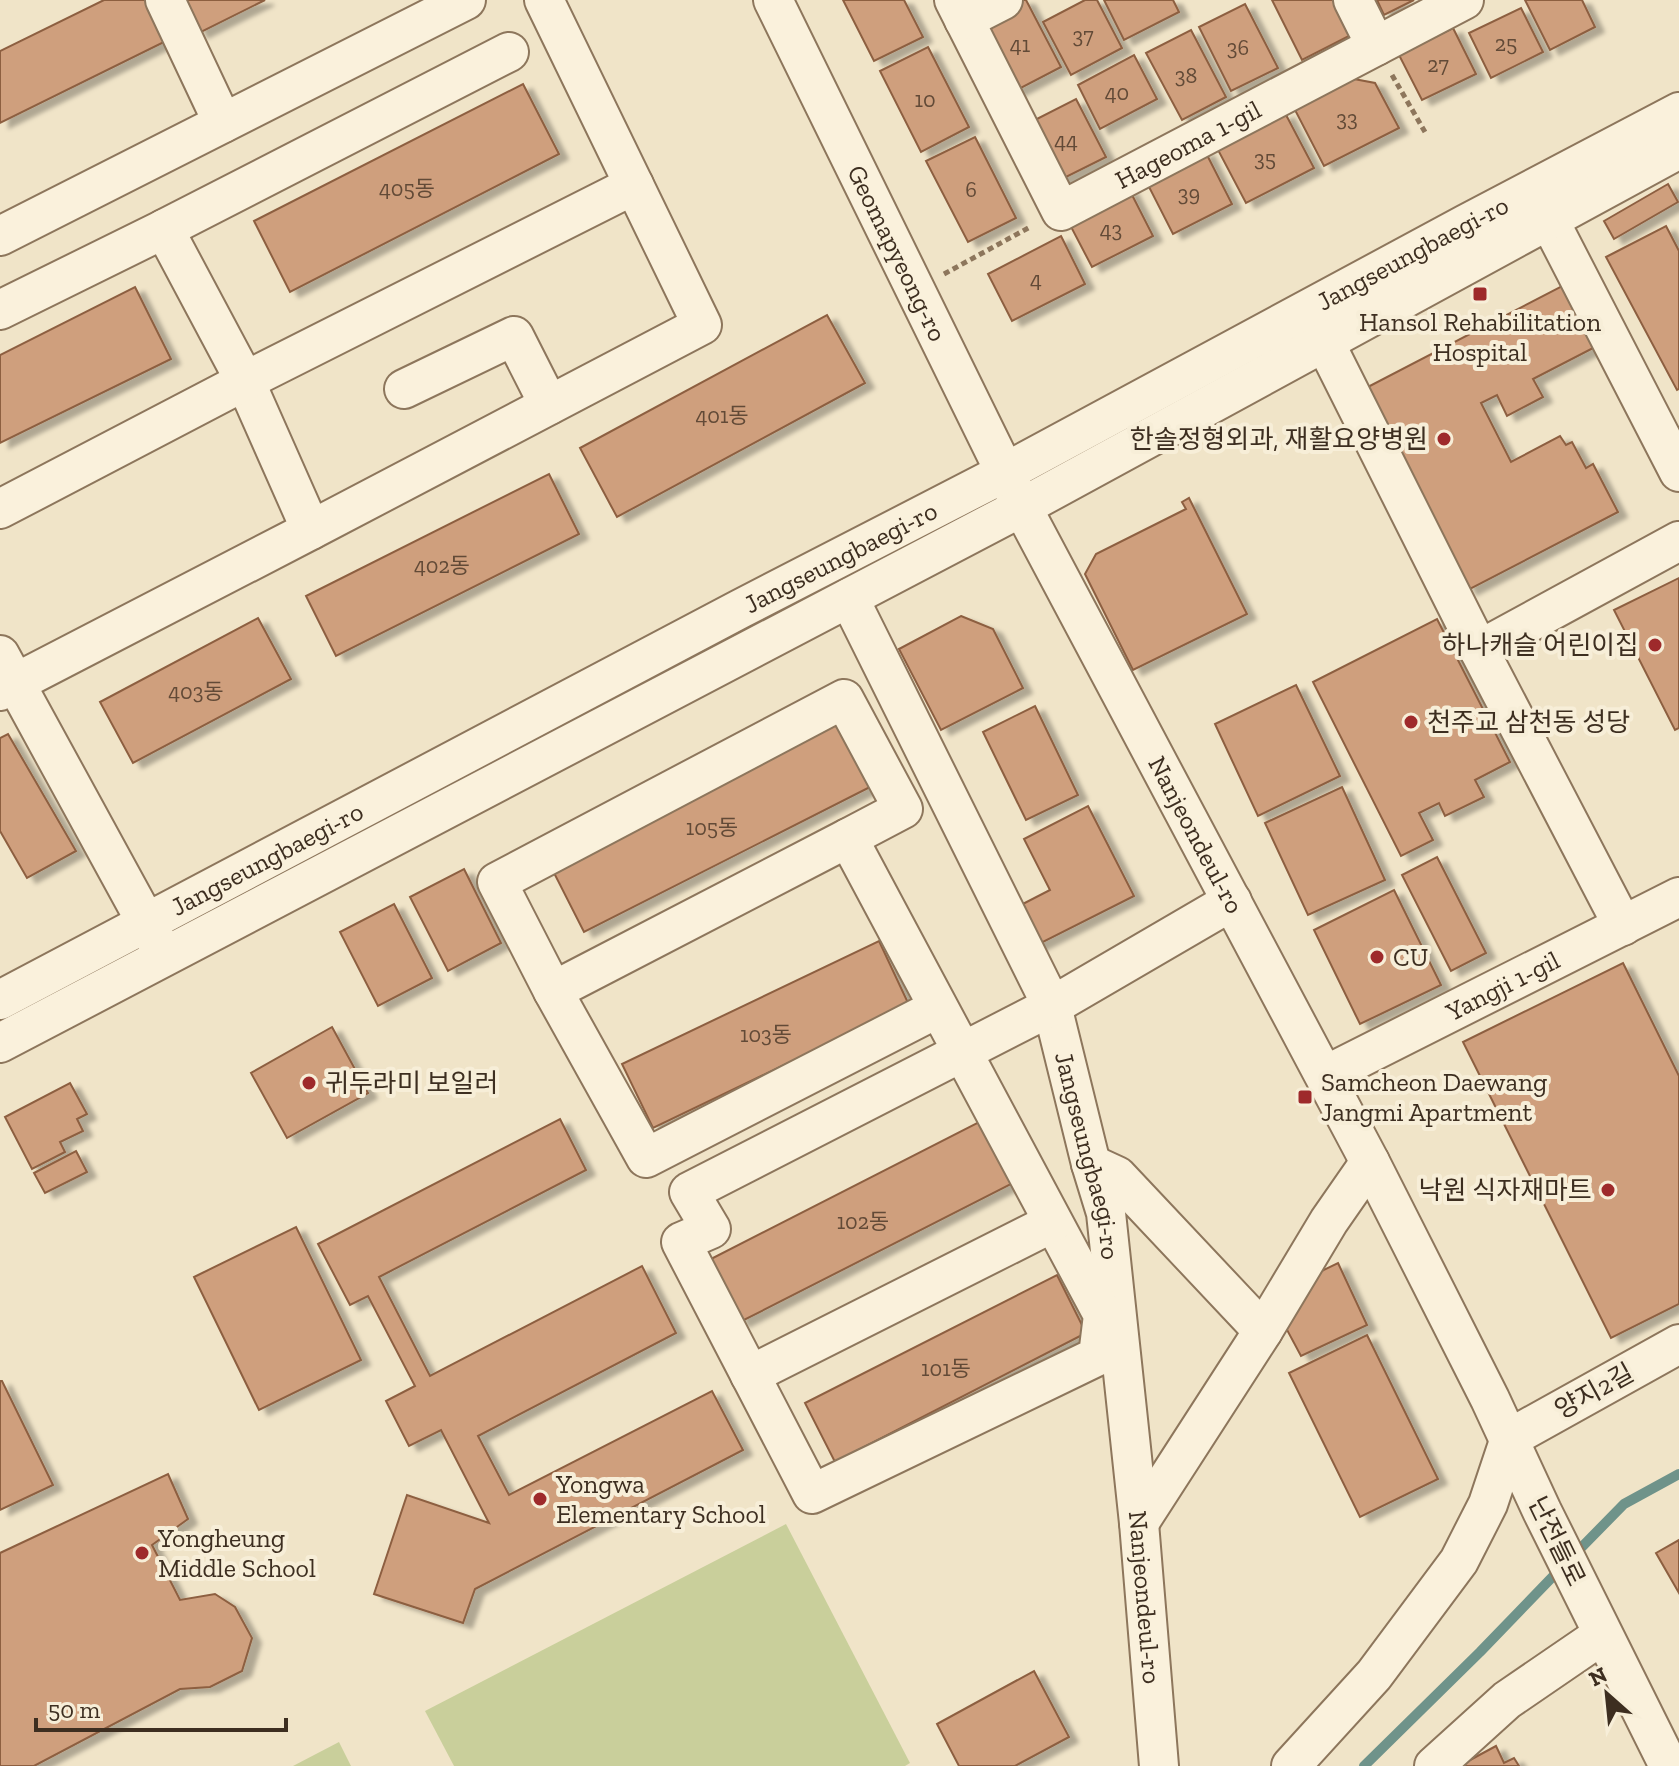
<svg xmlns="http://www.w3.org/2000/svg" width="1679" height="1766" viewBox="0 0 1679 1766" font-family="'Zilla Slab','Noto Sans KR',serif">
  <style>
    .green { fill: #c9cf9b }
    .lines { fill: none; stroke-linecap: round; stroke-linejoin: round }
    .stream { stroke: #6f938a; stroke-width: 10 }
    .building { fill: #cf9f7d; stroke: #8d5f41; stroke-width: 2; filter: url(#shadow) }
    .minor-casing { stroke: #8d765c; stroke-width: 42 }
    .path { stroke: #8d765c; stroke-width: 5; stroke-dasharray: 6 4; stroke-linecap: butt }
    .minor { stroke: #faf1dc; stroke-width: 38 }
    .poi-dot { fill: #9e2a2b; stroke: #f7eed8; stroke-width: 3 }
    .labels { text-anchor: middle; stroke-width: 8; stroke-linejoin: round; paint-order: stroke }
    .number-label { font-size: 22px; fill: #624a37 }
    .street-label { font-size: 26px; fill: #3d2e20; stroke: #f7eed8 }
    .poi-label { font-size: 26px; fill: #3d2e20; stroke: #f7eed8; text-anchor: start }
  </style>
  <defs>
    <filter id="shadow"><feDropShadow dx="9" dy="5" stdDeviation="2" flood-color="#0004"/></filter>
  </defs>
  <rect width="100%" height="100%" fill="#f0e4c8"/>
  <g class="green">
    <polygon points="786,1524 910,1763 905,1766 454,1766 425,1711"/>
    <polygon points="339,1742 351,1766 293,1766"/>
  </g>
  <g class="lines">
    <g class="stream">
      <polyline points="1574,1555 1624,1504 1679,1474"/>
      <polyline points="1364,1766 1480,1652 1563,1566"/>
    </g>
  </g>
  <g class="building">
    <polygon points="104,0 146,0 166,41 0,123 0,51"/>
    <polygon points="182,0 265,0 199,33"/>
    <polygon points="843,0 904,0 923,37 874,61"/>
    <polygon points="1021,0 1026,0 1061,67 1015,91 979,22"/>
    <polygon points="1085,0 1097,0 1122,48 1071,75 1043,22"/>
    <polygon points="1104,0 1173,0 1179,12 1124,40"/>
    <polygon points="1272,0 1333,0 1351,35 1302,60"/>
    <polygon points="1377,0 1414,0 1384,15"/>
    <polygon points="1525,0 1582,0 1595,27 1550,50"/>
    <polygon points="1245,4 1278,68 1231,91 1199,27"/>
    <polygon points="1521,8 1543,52 1491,78 1469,33"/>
    <polygon points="1453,28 1476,74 1422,100 1399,55"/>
    <polygon points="1191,30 1226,97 1182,120 1146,53"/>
    <polygon points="928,47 969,127 921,152 880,71"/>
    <polygon points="1134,55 1157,99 1100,129 1078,85"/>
    <polygon points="1354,79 1375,83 1399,128 1324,166 1294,108"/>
    <polygon points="523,84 559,154 290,292 254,221"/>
    <polygon points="1076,99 1106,157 1056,182 1027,124"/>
    <polygon points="1285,113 1314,168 1246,203 1217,148"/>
    <polygon points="975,137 1016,218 968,242 926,161"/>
    <polygon points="1205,151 1232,204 1173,234 1146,181"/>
    <polygon points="1668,184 1678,202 1614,239 1604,221"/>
    <polygon points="1129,189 1153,236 1092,267 1068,221"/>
    <polygon points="1666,226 1679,251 1679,389 1677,390 1606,257"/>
    <polygon points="1061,236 1085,284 1012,321 988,274"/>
    <polygon points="1566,284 1597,346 1533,379 1543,397 1507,416 1497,395 1481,403 1511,462 1560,436 1566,445 1572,442 1586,468 1593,464 1618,512 1468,590 1364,389"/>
    <polygon points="135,287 171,359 0,443 0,355"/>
    <polygon points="827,315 865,383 617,517 580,448"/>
    <polygon points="549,474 579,534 336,656 306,596"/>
    <polygon points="1189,498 1247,614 1133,670 1085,574 1096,554 1186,509 1182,502"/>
    <polygon points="1679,578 1679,728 1675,730 1614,610"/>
    <polygon points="961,616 993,629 1023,688 941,730 899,649"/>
    <polygon points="258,618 291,679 133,763 100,702"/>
    <polygon points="1437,619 1510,762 1475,780 1484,797 1445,816 1439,803 1419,813 1433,840 1401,856 1313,682"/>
    <polygon points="1296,685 1340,776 1258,816 1215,724"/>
    <polygon points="1035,706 1078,795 1026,820 983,732"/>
    <polygon points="840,722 872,786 584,932 552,869"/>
    <polygon points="8,734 76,851 27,878 0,831 0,738"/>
    <polygon points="1342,787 1385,880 1308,915 1265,823"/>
    <polygon points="1088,806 1134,896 1035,946 1015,908 1050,890 1024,839"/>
    <polygon points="1437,857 1486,953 1451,971 1402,875"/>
    <polygon points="464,869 501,943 448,971 410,897"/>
    <polygon points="1394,890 1441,985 1360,1024 1314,930"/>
    <polygon points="394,904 432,978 378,1006 340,932"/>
    <polygon points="879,941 909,1005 653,1128 622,1064"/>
    <polygon points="1623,963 1679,1076 1679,1304 1611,1338 1463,1042"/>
    <polygon points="332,1027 368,1093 287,1138 251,1073"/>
    <polygon points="70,1083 87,1114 77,1119 83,1131 60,1142 65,1152 32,1169 5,1117"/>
    <polygon points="560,1119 586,1170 379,1277 430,1376 642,1266 676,1333 478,1436 509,1495 712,1391 743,1450 475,1589 463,1623 374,1594 407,1495 489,1523 441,1430 409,1446 386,1401 415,1386 368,1296 350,1305 318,1244"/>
    <polygon points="985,1119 1017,1181 740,1322 709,1260"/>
    <polygon points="76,1151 87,1172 45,1193 34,1173"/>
    <polygon points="296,1227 361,1360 259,1410 194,1277"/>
    <polygon points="1338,1263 1367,1325 1301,1356 1286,1328 1301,1281"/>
    <polygon points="1057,1275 1086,1333 835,1462 805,1403"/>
    <polygon points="1367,1335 1438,1479 1360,1517 1289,1373"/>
    <polygon points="0,1381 2,1381 53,1485 0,1510"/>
    <polygon points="168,1474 188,1519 152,1545 180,1600 215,1594 235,1607 252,1638 242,1671 210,1687 180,1689 34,1766 0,1766 0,1553"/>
    <polygon points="1679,1540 1679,1593 1656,1553"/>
    <polygon points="1034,1671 1069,1737 1015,1766 959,1766 937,1724"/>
    <polygon points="1496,1746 1504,1763 1514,1758 1519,1766 1459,1766"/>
  </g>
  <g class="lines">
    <g class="minor-casing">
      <g id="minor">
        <polyline points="165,0 223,123"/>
        <path id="s1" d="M773,0L1022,507L1370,1162L1490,1399L1542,1511L1669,1766"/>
        <path id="s2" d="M954,0L1061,211L1464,0"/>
        <polyline points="1353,0 1376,46"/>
        <polyline points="964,20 1003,0"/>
        <polyline points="1549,220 1679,472"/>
        <polyline points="164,229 509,52"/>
        <polyline points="0,236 466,0"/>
        <polyline points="0,310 164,229 245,381 311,530"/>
        <polyline points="1324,341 1479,650 1623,926"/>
        <polyline points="404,389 514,336 549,405"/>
        <polyline points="0,509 245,381 634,185"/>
        <path id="s3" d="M849,598L1052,1006L1091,1164L1106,1213L1139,1523L1159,1766"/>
        <polyline points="1479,650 1679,541"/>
        <polyline points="0,655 158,944"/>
        <polyline points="0,691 311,530 702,325 544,0"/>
        <polyline points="553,991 497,882 844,699 903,809 848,838"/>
        <path id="s4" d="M0,1000L740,609L1006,472L1466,224L1679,112"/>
        <polyline points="938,1008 646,1158 553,991 848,838 1103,1315 1098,1356 812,1494 681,1242 711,1229 689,1192 1052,1006 1232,901"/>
        <polyline points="0,1043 1022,507 1679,149"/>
        <path id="s5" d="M1326,1075L1679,897"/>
        <polyline points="1091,1164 1117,1176 1263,1331"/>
        <polyline points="750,1375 1052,1223"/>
        <polyline points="1139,1523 1263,1331 1329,1221 1370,1162"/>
        <polyline points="1291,1766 1374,1675 1459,1561 1488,1504 1510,1438 1679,1344"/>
        <polyline points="1434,1766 1507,1700 1602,1635"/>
      </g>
    </g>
    <g class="path">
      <polyline points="1392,75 1425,132"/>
      <polyline points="944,274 1030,227"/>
    </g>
    <use href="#minor" class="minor"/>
  </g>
  <g class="poi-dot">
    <rect x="1472" y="286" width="16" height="16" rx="4"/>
    <circle cx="1444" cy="439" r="8"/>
    <circle cx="1655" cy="645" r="8"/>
    <circle cx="1411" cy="722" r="8"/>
    <circle cx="1377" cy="957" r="8"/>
    <circle cx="309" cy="1083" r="8"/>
    <rect x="1297" y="1089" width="16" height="16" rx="4"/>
    <circle cx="1608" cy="1190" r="8"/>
    <circle cx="540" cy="1499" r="8"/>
    <circle cx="142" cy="1553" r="8"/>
  </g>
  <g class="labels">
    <g class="number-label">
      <text x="1083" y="43">37</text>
      <text x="1506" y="51">25</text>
      <text x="1020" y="52">41</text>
      <text x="1238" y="55">36</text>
      <text x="1438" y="72">27</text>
      <text x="1186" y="83">38</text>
      <text x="1117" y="100">40</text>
      <text x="925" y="107">10</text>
      <text x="1347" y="126">33</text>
      <text x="1066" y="148">44</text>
      <text x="1265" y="166">35</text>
      <text x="407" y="196">405동</text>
      <text x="971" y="197">6</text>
      <text x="1189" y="201">39</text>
      <text x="1111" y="237">43</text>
      <text x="1036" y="287">4</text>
      <text x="722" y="423">401동</text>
      <text x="442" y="573">402동</text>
      <text x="196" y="699">403동</text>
      <text x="712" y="835">105동</text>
      <text x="766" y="1042">103동</text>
      <text x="863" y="1229">102동</text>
      <text x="946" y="1376">101동</text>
    </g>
    <g class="street-label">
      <text dy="9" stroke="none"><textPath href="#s2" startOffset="380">Hageoma 1-gil</textPath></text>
      <text dy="9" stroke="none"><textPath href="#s1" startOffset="282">Geomapyeong-ro</textPath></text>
      <text dy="9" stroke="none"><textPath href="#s4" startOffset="1598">Jangseungbaegi-ro</textPath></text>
      <text dy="9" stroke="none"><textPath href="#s4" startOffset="950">Jangseungbaegi-ro</textPath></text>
      <text dy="9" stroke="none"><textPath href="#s1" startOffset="936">Nanjeondeul-ro</textPath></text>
      <text dy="9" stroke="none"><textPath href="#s4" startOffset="302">Jangseungbaegi-ro</textPath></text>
      <text dy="9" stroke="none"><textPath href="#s5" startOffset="198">Yangji 1-gil</textPath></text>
      <text dy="9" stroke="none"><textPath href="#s3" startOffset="610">Jangseungbaegi-ro</textPath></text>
      <text transform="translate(1594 1391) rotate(-29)" y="9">양지2길</text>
      <text transform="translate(1557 1541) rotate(64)" y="9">난전들로</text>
      <text dy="9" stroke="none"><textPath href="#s3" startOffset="1056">Nanjeondeul-ro</textPath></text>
    </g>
    <g class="poi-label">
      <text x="1480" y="331" text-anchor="middle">Hansol Rehabilitation<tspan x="1480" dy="30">Hospital</tspan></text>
      <text x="1428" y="448" text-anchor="end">한솔정형외과, 재활요양병원</text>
      <text x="1639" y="654" text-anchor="end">하나캐슬 어린이집</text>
      <text x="1427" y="731">천주교 삼천동 성당</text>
      <text x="1393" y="966">CU</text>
      <text x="1321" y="1091">Samcheon Daewang<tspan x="1321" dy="30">Jangmi Apartment</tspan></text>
      <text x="325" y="1092">귀두라미 보일러</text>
      <text x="1592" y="1199" text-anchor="end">낙원 식자재마트</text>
      <text x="556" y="1493">Yongwa<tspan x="556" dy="30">Elementary School</tspan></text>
      <text x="158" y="1547">Yongheung<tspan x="158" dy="30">Middle School</tspan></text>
    </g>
  </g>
  <g transform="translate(1607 1694) rotate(333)" stroke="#f7eed8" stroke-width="6" paint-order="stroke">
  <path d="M0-6L14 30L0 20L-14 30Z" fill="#3d2e20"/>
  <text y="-12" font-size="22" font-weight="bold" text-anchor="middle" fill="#3d2e20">N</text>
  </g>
  <path d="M36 1718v12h250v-12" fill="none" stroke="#3d2e20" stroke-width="4"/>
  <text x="48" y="1718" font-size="24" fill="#3d2e20" stroke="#f7eed8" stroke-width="6" paint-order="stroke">50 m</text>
</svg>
